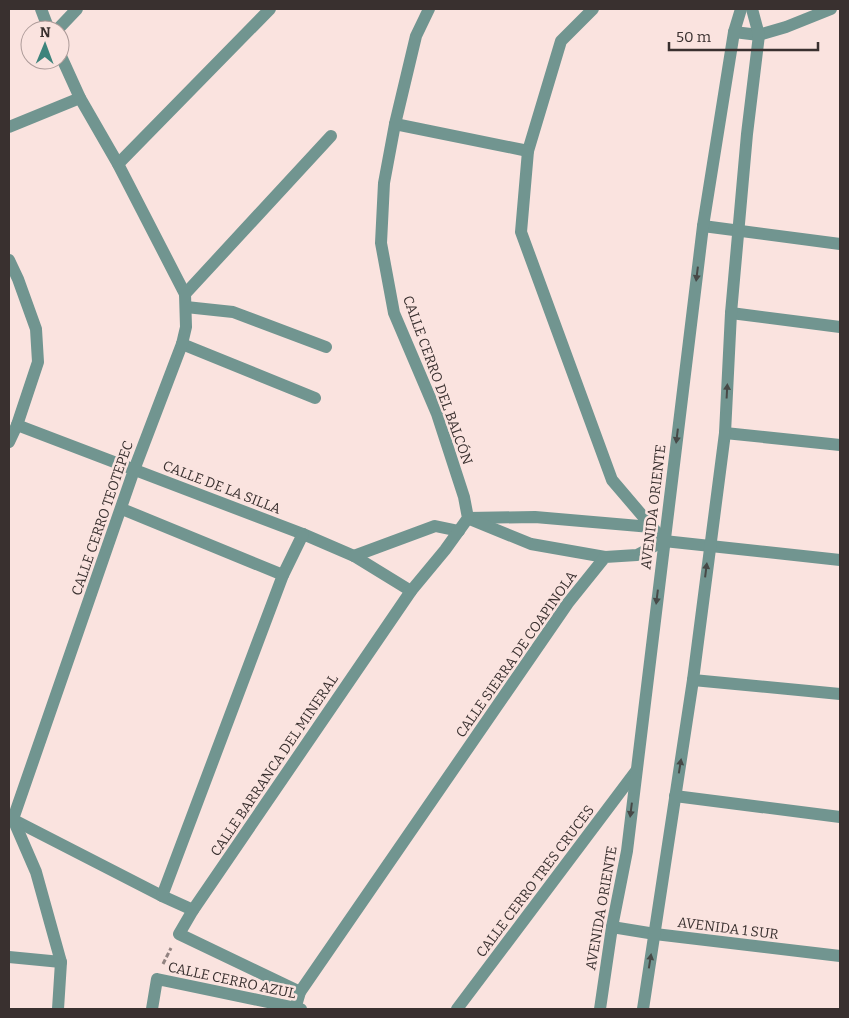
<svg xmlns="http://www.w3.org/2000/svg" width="849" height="1018" viewBox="0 0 849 1018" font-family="Bitter,serif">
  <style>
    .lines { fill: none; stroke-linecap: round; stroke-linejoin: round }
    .path { stroke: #928381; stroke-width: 3; stroke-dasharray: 5 2.5; stroke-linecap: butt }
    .minor { stroke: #719590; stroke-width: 12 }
    .oneway { fill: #474947 }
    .labels { text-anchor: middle; stroke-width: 5; stroke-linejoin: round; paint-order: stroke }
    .street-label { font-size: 14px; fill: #39302f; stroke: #fae3df }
  </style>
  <rect width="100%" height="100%" fill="#fae3df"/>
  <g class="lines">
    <polyline class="path" points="163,964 171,948"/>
    <g class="minor">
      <polyline points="41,9 49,30"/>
      <polyline points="593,9 561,41 528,151 521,232 612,480 664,541"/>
      <polyline points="57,30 77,9"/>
      <polyline points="734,32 759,35 786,27 831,9"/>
      <polyline points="395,124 528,151"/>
      <polyline points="9,127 80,98"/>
      <polyline points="118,164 270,9"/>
      <polyline points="703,226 840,244"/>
      <polyline points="9,260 18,279 36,329 38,362 17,425 9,442"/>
      <polyline points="185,294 331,136"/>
      <polyline points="186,307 233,312 326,347"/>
      <polyline points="731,313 840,327"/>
      <polyline points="182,344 315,398"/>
      <polyline points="17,425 303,534 354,556 411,591"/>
      <polyline points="725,433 840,445"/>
      <polyline points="122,509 283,575"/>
      <polyline points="468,518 535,517 651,527"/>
      <polyline points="472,520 531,544 605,557"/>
      <polyline points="664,541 840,560"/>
      <polyline points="354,556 435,526 459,531"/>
      <polyline points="693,680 840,694"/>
      <polyline points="675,796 840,817"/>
      <polyline points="10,818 162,896 193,910"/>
      <polyline points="162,896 283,575 303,534"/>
      <polyline points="612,927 655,934 840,956"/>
      <polyline points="9,957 61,962"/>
      <polyline points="300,992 179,934 193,910 411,591 445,550 468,518 464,497 437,414 394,313 381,243 384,183 395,124 416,36 429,9"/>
      <polyline points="58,1009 61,962 36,872 13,819 134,470 182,344 186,327 185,294 118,164 80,98 60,54"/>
      <polyline points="152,1009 157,979 301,1009"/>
      <polyline points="295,1009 300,992 568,603 605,557 637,555 664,541"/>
      <polyline points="457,1009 636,771"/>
      <polyline points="600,1009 612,927 627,851 703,226 734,32 741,9"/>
      <polyline points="643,1009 693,680 725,433 731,313 747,134 759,35 752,9"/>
    </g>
  </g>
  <defs><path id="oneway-solid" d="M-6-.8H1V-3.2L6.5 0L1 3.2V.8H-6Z" transform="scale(1.25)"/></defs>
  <g class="oneway">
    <use href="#oneway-solid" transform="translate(697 274) rotate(97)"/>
    <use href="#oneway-solid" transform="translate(727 391) rotate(-87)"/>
    <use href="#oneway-solid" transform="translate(677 436) rotate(97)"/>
    <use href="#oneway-solid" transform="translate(706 570) rotate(-83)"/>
    <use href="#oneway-solid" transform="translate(657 597) rotate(97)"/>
    <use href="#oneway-solid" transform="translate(680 766) rotate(-81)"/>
    <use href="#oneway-solid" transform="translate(631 810) rotate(97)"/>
    <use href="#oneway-solid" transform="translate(650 961) rotate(-81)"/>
  </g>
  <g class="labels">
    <g class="street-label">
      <text transform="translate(438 380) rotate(70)" y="5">CALLE CERRO DEL BALCÓN</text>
      <text transform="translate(222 487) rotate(21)" y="5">CALLE DE LA SILLA</text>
      <text transform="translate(653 507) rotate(-83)" y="5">AVENIDA ORIENTE</text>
      <text transform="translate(102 518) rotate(-71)" y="5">CALLE CERRO TEOTEPEC</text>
      <text transform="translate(516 654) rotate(-55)" y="5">CALLE SIERRA DE COAPINOLA</text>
      <text transform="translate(274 765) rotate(-56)" y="5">CALLE BARRANCA DEL MINERAL</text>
      <text transform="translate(535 881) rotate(-53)" y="5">CALLE CERRO TRES CRUCES</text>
      <text transform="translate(601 908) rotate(-80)" y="5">AVENIDA ORIENTE</text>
      <text transform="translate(728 928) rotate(7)" y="5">AVENIDA 1 SUR</text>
      <text transform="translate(232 980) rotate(12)" y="5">CALLE CERRO AZUL</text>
    </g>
  </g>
  <rect width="849" height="1018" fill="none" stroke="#39302f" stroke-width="20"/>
  <g transform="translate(45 45) rotate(1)"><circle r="24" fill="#fae3df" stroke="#ad9b99"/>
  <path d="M0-4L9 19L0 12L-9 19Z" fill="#3d847c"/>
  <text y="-8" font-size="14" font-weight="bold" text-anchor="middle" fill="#39302f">N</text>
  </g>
  <path d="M669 42v8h149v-8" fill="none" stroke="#39302f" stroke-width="2.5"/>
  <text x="676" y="42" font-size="15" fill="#39302f" stroke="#fae3df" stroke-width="4" paint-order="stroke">50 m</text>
</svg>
